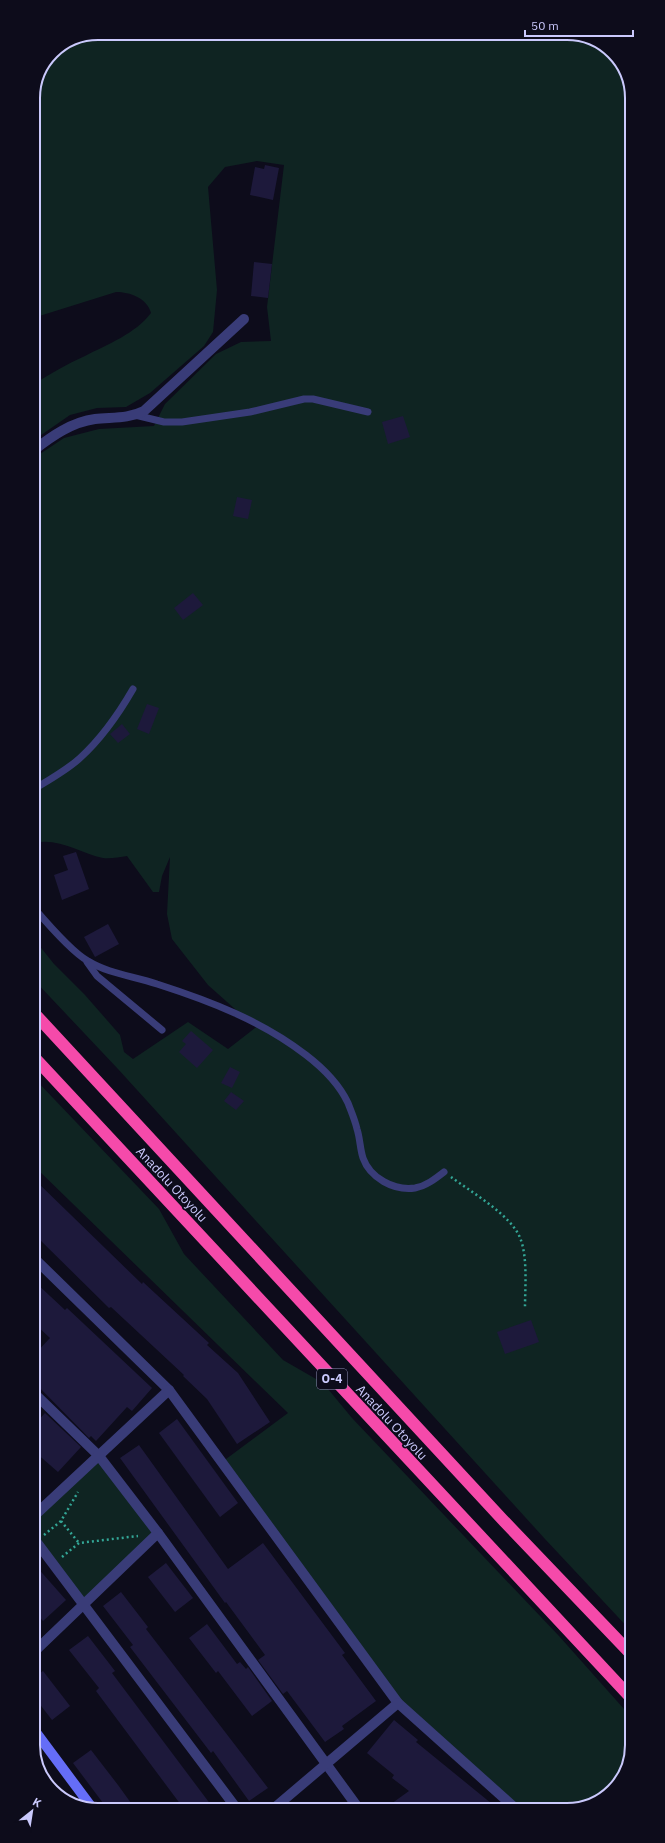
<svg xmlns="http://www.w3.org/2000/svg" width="665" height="1843" viewBox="0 0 665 1843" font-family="'IBM Plex Sans',sans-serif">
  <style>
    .green { fill: #0f2422 }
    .building { fill: #1d193b }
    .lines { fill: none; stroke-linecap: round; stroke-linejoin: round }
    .path { stroke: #33a696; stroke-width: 2.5; stroke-dasharray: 2 3; stroke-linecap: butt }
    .service { stroke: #393c78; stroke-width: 7 }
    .minor { stroke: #393c78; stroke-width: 10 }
    .secondary { stroke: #656df7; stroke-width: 10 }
    .motorway { stroke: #f54aaa; stroke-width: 12 }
    .labels { text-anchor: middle; stroke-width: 3.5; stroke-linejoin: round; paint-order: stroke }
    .shield { fill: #0d0c1b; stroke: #9190b8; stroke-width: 1 }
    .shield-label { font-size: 12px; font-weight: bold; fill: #cac9fc }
    .street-label { font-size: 13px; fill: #cac9fc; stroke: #0d0c1b }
    .rim { fill: none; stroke: #cac9fc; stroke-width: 2 }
  </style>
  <rect width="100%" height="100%" fill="#0d0c1b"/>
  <g class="green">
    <path d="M99,33H571L610,49L630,81L632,1632L545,1539L118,1069L34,980V939L54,964L85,995L120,1035L124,1052L133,1059L188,1022L228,1049L259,1025L245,1018L208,985L172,939L167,914L170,857L162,876L159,892H153L127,856C120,857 110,859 103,858C80,853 58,837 34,843V458L64,438L99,429L154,426L165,404L216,354L241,342L271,341L267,307L284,165L257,161L225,167L208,187L217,290L213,332L204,346L150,393L126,407L97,408L70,415L34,440V384C50,374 67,364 85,356C108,344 135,334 151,313C147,298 130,292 116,292L33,318V94L52,52Z"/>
    <polygon points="34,1078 159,1209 184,1254 283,1360 323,1383 352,1418 559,1636 632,1718 632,1745 618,1785 584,1808 515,1808 398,1703 222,1462 288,1413 35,1167"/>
    <polygon points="99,1456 158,1533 84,1603 35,1540 35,1515"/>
  </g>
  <g class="building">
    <polygon points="265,165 279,168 273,200 250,195 255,167 264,169"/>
    <polygon points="254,262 272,264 268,298 251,296"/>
    <polygon points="403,416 410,437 388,444 382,422"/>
    <polygon points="237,497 252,500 248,519 233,516"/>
    <polygon points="193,593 203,605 183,620 174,608"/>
    <polygon points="147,704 159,708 149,734 137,729"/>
    <polygon points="122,724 130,734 118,743 110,734"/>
    <polygon points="76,852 89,889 62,900 54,875 68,870 63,856"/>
    <polygon points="108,924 119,944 95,957 84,937"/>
    <polygon points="191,1031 213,1050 197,1068 179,1052 186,1044 182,1041"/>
    <polygon points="230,1067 240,1072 232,1088 221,1083"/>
    <polygon points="231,1092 244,1101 236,1110 224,1101"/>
    <polygon points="35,1180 142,1284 143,1282 209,1343 207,1345 238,1373 270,1422 237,1444 207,1399 183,1376 184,1375 111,1307 109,1308 35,1235"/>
    <polygon points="35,1282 65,1310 67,1308 152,1388 132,1411 127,1407 96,1441 91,1436 89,1438 35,1383 35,1354 50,1338 35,1324"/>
    <polygon points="531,1320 539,1342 505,1354 497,1332"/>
    <polygon points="45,1413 81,1447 58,1472 35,1452 35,1424"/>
    <polygon points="177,1419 238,1503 220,1517 159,1433"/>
    <polygon points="139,1445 228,1569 263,1543 345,1653 342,1655 376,1701 342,1726 344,1729 325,1742 287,1691 283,1694 258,1660 265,1655 226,1602 225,1603 120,1458"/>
    <polygon points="166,1563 193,1598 175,1612 148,1577"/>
    <polygon points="35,1565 66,1600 43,1621 35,1612"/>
    <polygon points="121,1592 148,1627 146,1629 268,1788 249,1801 213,1751 211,1753 130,1647 133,1645 103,1606"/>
    <polygon points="207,1624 237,1664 240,1662 246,1669 248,1667 272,1701 252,1716 218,1671 216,1673 189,1638"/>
    <polygon points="88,1636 115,1671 112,1673 214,1809 184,1809 96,1691 99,1688 69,1650"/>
    <polygon points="43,1671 70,1706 52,1720 35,1698 35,1677"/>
    <polygon points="394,1720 418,1740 416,1742 497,1808 384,1809 409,1791 392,1778 394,1775 367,1753"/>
    <polygon points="91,1750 118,1785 136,1810 108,1810 103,1803 73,1763"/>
  </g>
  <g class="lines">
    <g class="path">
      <path d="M451,1177C470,1191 502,1210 515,1229C529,1246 525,1285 525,1307"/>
      <polyline points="61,1521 79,1543"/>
      <polyline points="44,1535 61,1521 78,1492"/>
      <polyline points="62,1557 79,1543 138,1536"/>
    </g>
    <g class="service">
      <polyline points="135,415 164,422 182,422 250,412 304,399 313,399 368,412"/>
      <path d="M34,789C49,780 67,770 80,758C102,738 118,715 133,689"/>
      <path d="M34,908C46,922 73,953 88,961C109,974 134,976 157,984C210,1001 262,1021 306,1055C323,1068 339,1084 348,1103C351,1111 355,1120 357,1129C360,1138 360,1149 363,1158C370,1178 394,1191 415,1188C426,1186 435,1179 444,1172"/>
      <polyline points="87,962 97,976 162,1030"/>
    </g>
    <g class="minor">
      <path d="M34,450C52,436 72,422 95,419C112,417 128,419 144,411L244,319"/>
      <polyline points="35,1259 169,1390 398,1703 515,1808"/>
      <polyline points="35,1394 99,1456 158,1533 359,1809"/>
      <polyline points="35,1515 169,1390"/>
      <polyline points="35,1540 237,1809"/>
      <polyline points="35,1651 158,1533"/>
      <polyline points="273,1809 398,1703"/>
    </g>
    <polyline class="secondary" points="35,1731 93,1809"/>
    <g class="motorway">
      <polyline points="34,1013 502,1519 632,1655"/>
      <polyline points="34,1057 632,1699"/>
    </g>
  </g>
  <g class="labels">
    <rect class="shield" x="317" y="1369" width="30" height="20" rx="3"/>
    <g class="shield-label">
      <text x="332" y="1383">O-4</text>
    </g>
    <g class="street-label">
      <text transform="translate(172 1184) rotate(47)" y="5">Anadolu Otoyolu</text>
      <text transform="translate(392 1422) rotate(47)" y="5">Anadolu Otoyolu</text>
    </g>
  </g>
  <path d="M0 0H665V1843H0ZM98 40H567A58 58 0 0 1 625 98V1745A58 58 0 0 1 567 1803H98A58 58 0 0 1 40 1745V98A58 58 0 0 1 98 40Z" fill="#0d0c1b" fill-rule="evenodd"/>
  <path class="rim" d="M98 40H567A58 58 0 0 1 625 98V1745A58 58 0 0 1 567 1803H98A58 58 0 0 1 40 1745V98A58 58 0 0 1 98 40Z"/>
  <g transform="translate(32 1811) rotate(30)" stroke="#0d0c1b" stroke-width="3" paint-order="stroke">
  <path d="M0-3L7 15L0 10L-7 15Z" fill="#cac9fc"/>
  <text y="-6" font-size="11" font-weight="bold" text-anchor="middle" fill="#cac9fc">K</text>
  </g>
  <path d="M525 30v6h108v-6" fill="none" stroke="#cac9fc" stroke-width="2"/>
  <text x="531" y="30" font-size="12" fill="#cac9fc" stroke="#0d0c1b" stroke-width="3" paint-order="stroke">50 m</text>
</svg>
